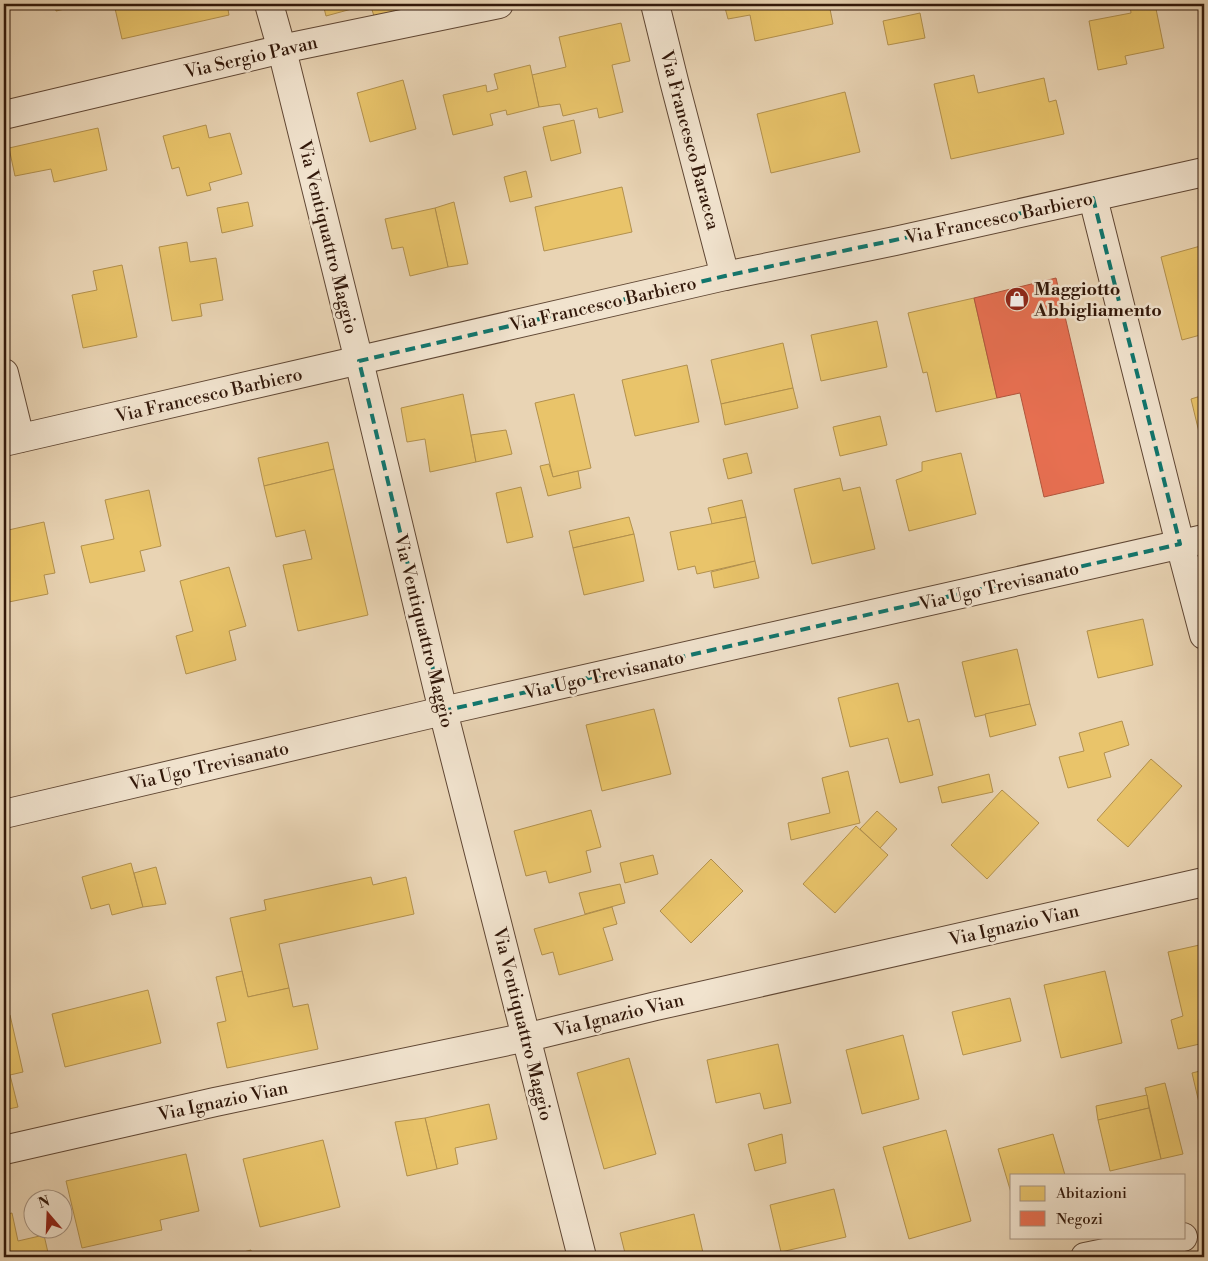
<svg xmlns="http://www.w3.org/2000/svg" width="1208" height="1261" viewBox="0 0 1208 1261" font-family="'Libre Bodoni',serif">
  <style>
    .homes { fill: #e9c46a; stroke: #b2904d }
    .shops { fill: #e76f51; stroke: #b1553c }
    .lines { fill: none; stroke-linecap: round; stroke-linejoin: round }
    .street-casing { stroke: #604734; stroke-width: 30 }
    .street { stroke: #f1e3ce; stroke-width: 28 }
    .marked { fill: none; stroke: #0f766e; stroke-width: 4; stroke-dasharray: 10 6; stroke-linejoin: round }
    .labels { text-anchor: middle; stroke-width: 5; stroke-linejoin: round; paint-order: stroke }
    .street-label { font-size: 18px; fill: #32180a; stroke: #f1e3ce }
    .poi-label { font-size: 18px; font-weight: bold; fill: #32180a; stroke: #f1e3ce; text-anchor: start }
  </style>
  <rect width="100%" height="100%" fill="#e9d4b4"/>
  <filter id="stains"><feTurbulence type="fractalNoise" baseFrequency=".004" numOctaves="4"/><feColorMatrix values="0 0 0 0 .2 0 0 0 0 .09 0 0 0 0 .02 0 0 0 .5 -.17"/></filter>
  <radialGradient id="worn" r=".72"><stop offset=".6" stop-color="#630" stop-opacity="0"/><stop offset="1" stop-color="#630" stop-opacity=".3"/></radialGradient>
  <g class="homes">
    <polygon points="54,4 86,4 56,11"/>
    <polygon points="114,4 227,4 229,15 122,39"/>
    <polygon points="323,4 370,4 326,16"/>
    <polygon points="370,4 392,4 395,14 375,19"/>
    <polygon points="724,4 829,4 833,24 755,41 750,15 728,19"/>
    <polygon points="1130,4 1155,4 1164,48 1125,56 1127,64 1098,70 1089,21 1131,13"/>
    <polygon points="920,13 925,38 888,45 883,21"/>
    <polygon points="621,23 630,61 612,65 623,112 599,118 597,108 563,116 560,104 539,107 532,75 566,67 559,37"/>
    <polygon points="530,65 539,107 507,115 506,110 490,114 493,125 453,135 443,95 486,85 487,92 498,89 494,74"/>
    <polygon points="974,75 978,93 1044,78 1049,102 1056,100 1064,134 951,159 934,84"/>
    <polygon points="403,80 416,129 370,142 357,93"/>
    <polygon points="845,92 860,152 771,173 757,114"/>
    <polygon points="574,120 581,153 551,161 543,127"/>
    <polygon points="206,125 209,138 230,133 242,174 209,183 211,190 187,196 179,167 172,169 163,136"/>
    <polygon points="98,128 107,170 54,182 51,169 15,176 9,148"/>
    <polygon points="526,171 532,197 510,202 504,177"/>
    <polygon points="622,187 632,232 544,251 535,207"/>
    <polygon points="248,202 253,226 222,233 217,208"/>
    <polygon points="454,202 468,264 448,267 435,208"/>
    <polygon points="435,208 448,267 410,276 403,247 392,249 385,219"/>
    <polygon points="187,242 190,262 216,258 223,300 200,304 202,316 172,321 159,247"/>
    <polygon points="1204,245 1204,334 1182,340 1161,257"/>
    <polygon points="122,265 137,337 83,348 72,295 97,290 93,271"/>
    <polygon points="974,298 997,398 936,412 927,372 923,373 908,313"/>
    <polygon points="877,321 887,367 821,381 811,335"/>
    <polygon points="783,343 793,388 721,404 711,360"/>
    <polygon points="687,365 699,422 635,436 622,380"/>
    <polygon points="793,388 798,408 725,425 721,404"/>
    <polygon points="463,394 476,462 430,472 425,439 407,442 401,408"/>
    <polygon points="574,394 591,468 553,477 535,403"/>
    <polygon points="1204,395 1204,453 1191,399"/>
    <polygon points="880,416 887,445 840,456 833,427"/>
    <polygon points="506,430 512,454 476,462 471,435"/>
    <polygon points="328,442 334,469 264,486 258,458"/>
    <polygon points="747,453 752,473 728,479 723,459"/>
    <polygon points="961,453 976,514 909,531 896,480 922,471 922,462"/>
    <polygon points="549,464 553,477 578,471 581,488 548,496 540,466"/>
    <polygon points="334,469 368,615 298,631 283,565 312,559 305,530 276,537 264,486"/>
    <polygon points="840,478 843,491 860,487 875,549 812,564 794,489"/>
    <polygon points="521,487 533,537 507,543 496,493"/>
    <polygon points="149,490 161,546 140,551 145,571 90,583 81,546 114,539 105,500"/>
    <polygon points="742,500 746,517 712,524 708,508"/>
    <polygon points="629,517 634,534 573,548 569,531"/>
    <polygon points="746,517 755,561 697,574 695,566 678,570 670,532"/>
    <polygon points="44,522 55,573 44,575 48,594 4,603 4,531"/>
    <polygon points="634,534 644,581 584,595 573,548"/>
    <polygon points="755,561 759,578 714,588 711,572"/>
    <polygon points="229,567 246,626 229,631 236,660 186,674 176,636 193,631 180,581"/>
    <polygon points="1143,619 1153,665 1098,678 1087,631"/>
    <polygon points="1017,649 1030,704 975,717 962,662"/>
    <polygon points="898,683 908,722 919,719 933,775 900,783 888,738 850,747 838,698"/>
    <polygon points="1030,704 1036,725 990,737 985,714"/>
    <polygon points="654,709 671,774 602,791 586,725"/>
    <polygon points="1122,721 1129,745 1104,753 1111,777 1068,788 1059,757 1084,751 1079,733"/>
    <polygon points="1151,759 1182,786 1128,847 1097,820"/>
    <polygon points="848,771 860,823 791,840 788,823 830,813 822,778"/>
    <polygon points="989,774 993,792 942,803 938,787"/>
    <polygon points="1002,790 1039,823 987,879 951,845"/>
    <polygon points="591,810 601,847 586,851 591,872 549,883 546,871 526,876 514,831"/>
    <polygon points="877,811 897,829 880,848 860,829"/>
    <polygon points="856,826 888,855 835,913 803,884"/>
    <polygon points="653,855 658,874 625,883 620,863"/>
    <polygon points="711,859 743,891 691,943 660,911"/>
    <polygon points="131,863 143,907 112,915 109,904 91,909 82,877"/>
    <polygon points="156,867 166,904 143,907 134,873"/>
    <polygon points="371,877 373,885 406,877 414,914 279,944 289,988 248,997 230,918 266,910 264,900"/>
    <polygon points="620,884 625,903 585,914 579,893"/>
    <polygon points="612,907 617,924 603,928 613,960 559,975 553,952 542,955 534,929"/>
    <polygon points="1204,944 1204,1043 1178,1049 1171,1020 1183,1016 1168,952"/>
    <polygon points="242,971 248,997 289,988 293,1007 308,1004 318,1049 227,1068 217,1023 226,1021 216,977"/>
    <polygon points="1105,971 1122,1043 1061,1058 1044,985"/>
    <polygon points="148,990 161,1043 65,1067 52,1014"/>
    <polygon points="1010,998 1021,1041 963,1055 952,1012"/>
    <polygon points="10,1015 23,1072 10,1075 18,1107 4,1110 4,1016"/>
    <polygon points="903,1035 919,1099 862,1114 846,1050"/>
    <polygon points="778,1044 791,1103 764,1109 760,1093 716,1103 707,1060"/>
    <polygon points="629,1058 656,1154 604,1169 577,1073"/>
    <polygon points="1204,1070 1204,1124 1192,1073"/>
    <polygon points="1165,1083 1183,1154 1161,1159 1145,1088"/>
    <polygon points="1147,1095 1149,1108 1098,1120 1096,1106"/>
    <polygon points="489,1104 497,1139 455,1148 458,1164 437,1169 425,1118"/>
    <polygon points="1149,1108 1161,1159 1110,1171 1098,1120"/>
    <polygon points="425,1118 437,1169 407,1176 395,1122"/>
    <polygon points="946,1130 971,1221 909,1239 883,1147"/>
    <polygon points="782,1134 786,1163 755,1171 748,1144"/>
    <polygon points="1053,1134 1065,1175 1012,1175 1012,1196 998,1149"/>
    <polygon points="323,1140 340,1207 260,1227 243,1159"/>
    <polygon points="186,1154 199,1211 160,1220 162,1230 82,1248 66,1181"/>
    <polygon points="834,1189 846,1237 781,1252 770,1205"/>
    <polygon points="12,1213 18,1241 44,1235 49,1257 4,1257 4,1215"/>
    <polygon points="694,1214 704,1257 626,1257 620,1233"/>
    <polygon points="251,1250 252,1257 229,1257 229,1256"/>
  </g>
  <polygon class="shops" points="1056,278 1104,483 1044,497 1020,393 997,398 974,298"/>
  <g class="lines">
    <g class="street-casing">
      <g id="street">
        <polyline points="269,4 282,50 359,361 443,711 582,1257"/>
        <polyline points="655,4 674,81 725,276"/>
        <polyline points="4,115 291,47 499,4"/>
        <polyline points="1093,198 1180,544 1204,635"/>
        <polyline points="4,373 20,438"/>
        <polyline points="4,442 725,276 895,241 1204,172"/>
        <polyline points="4,814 443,711 1204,539"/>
        <polyline points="4,1150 215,1102 537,1035 656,1006 1204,882"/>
        <polyline points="1085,1257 1183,1237"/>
      </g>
    </g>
    <use href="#street" class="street"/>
  </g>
  <path class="marked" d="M1093,198L1180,544L443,711L359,361L725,276Z"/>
  <defs>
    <g id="shop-disc" transform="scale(1.25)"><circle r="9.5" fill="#8f2418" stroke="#f1e3ce"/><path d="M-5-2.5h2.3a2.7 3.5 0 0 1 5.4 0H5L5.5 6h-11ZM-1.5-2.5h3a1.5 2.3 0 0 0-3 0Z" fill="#fff"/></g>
  </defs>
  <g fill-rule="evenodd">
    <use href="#shop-disc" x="1017" y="299"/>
  </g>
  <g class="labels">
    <g class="street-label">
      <text transform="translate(251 57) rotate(-13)" y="6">Via Sergio Pavan</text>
      <text transform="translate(690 140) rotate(75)" y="6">Via Francesco Baracca</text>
      <text transform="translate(999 218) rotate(-12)" y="6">Via Francesco Barbiero</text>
      <text transform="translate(328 237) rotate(76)" y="6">Via Ventiquattro Maggio</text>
      <text transform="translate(603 304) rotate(-13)" y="6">Via Francesco Barbiero</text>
      <text transform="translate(209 395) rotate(-13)" y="6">Via Francesco Barbiero</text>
      <text transform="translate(999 586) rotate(-13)" y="6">Via Ugo Trevisanato</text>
      <text transform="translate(424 631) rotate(76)" y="6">Via Ventiquattro Maggio</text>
      <text transform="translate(604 675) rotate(-13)" y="6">Via Ugo Trevisanato</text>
      <text transform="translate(209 766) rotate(-13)" y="6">Via Ugo Trevisanato</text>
      <text transform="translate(1014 925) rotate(-13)" y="6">Via Ignazio Vian</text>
      <text transform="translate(619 1015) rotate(-14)" y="6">Via Ignazio Vian</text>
      <text transform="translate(523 1024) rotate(76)" y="6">Via Ventiquattro Maggio</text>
      <text transform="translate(223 1101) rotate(-12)" y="6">Via Ignazio Vian</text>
    </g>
    <g class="poi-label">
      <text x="1034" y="295">Maggiotto<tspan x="1034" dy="21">Abbigliamento</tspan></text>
    </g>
  </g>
  <rect width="1208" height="1261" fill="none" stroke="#e9d4b4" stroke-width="20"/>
  <rect x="5" y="5" width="1198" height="1251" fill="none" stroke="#32180a" stroke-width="2.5"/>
  <rect x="10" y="10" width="1188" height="1241" fill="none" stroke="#32180a"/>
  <rect x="1010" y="1174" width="175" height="65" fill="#f1e3ce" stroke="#a59280"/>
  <rect x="1020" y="1186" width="25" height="15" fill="#e9c46a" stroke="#a59280"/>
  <text x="1056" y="1198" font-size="15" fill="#32180a">Abitazioni</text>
  <rect x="1020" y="1211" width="25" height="15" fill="#e76f51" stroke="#a59280"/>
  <text x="1056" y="1224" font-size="15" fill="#32180a">Negozi</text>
  <g transform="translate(48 1214) rotate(341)"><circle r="24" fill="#f1e3ce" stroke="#a59280"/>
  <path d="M0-4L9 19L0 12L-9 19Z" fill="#8f2418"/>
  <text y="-8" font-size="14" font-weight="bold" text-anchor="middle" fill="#32180a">N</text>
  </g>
  <rect width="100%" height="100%" filter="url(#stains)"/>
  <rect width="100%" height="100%" fill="url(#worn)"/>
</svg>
